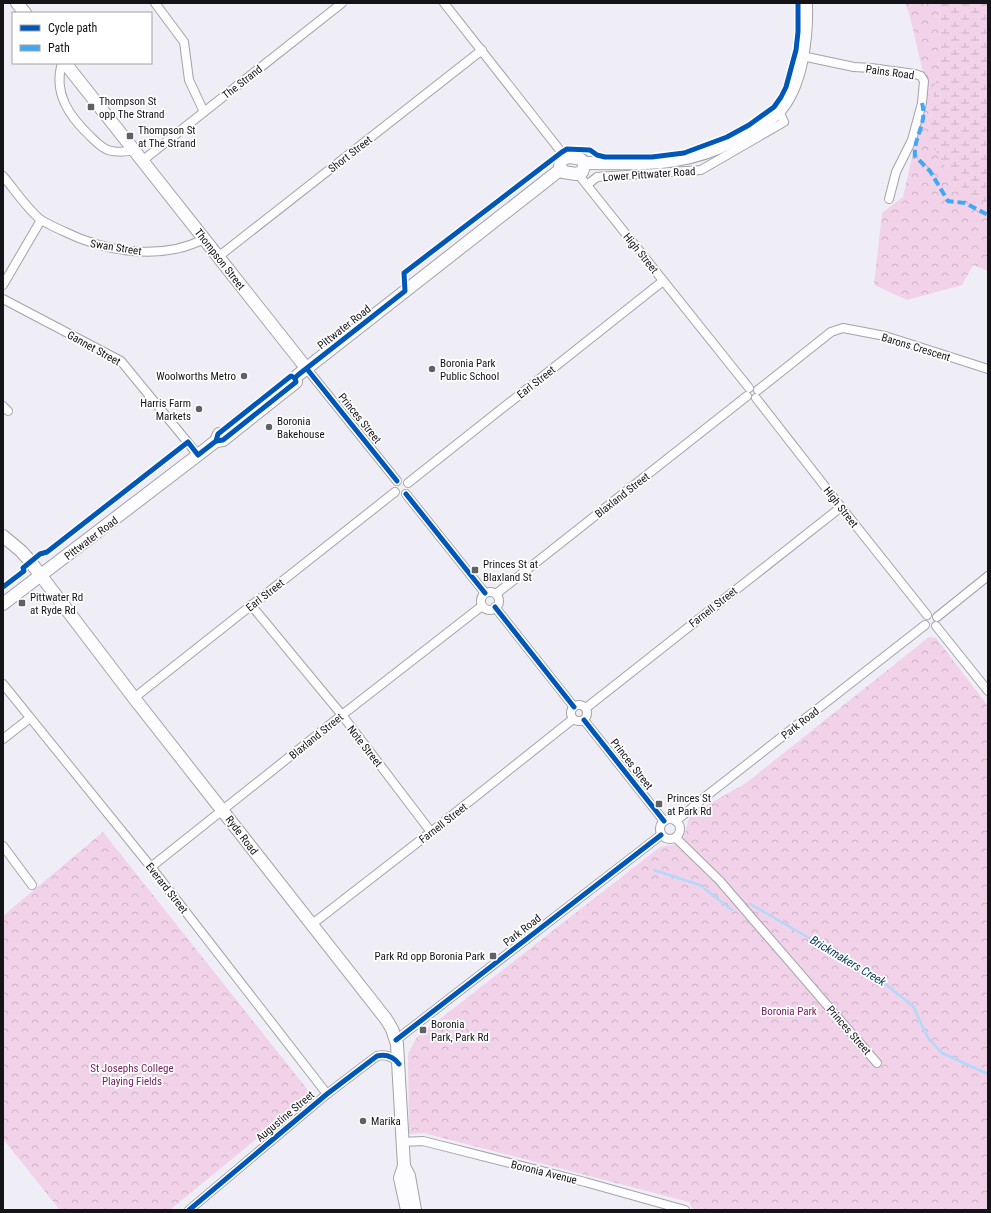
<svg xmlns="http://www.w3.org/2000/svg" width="991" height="1213" viewBox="0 0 991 1213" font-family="'Roboto Condensed',sans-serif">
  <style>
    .forest { fill: url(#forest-crowns) }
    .wetland { fill: url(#wetland-marsh) }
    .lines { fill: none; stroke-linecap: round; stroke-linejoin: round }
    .stream { stroke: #b2d9fc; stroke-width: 2.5 }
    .street-casing { stroke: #a4a3a9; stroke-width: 10 }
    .secondary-casing { stroke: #a4a3a9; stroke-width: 14 }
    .street { stroke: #fdfcfe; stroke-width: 8 }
    .secondary { stroke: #fdfcfe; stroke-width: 12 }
    .quiet { stroke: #3fa9f5; stroke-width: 4; stroke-dasharray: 8 4; stroke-linecap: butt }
    .cycleway-casing { stroke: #fff; stroke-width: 8 }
    .cycleway { stroke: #0057b8; stroke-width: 5 }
    .poi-dot { fill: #616066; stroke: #fff; stroke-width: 1.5 }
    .labels { text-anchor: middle; stroke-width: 3.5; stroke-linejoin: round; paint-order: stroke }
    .street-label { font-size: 11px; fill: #141318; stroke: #fff }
    .poi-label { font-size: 11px; fill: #141318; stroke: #fff; text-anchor: start }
    .park-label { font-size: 11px; fill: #772261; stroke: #fff }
    .water-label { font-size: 12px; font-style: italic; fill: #00395d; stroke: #fff }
  </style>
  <defs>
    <pattern id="forest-crowns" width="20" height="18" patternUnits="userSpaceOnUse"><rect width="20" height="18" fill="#f1d2e9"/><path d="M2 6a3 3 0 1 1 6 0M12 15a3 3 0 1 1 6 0" fill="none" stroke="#ceb3c7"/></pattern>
    <pattern id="wetland-marsh" width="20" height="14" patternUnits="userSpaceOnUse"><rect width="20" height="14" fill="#f1d2e9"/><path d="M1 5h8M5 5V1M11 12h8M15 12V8" fill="none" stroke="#ceb3c7"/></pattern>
  </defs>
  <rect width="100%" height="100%" fill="#efeef6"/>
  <g class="forest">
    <polygon points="905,3 939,3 940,37 938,68 929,126 954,182 988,206 988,271 973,265 962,285 907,300 874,285 882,213 903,197 918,131 924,76 909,13"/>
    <polygon points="929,637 936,638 988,706 988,1204 986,1210 693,1210 689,1202 424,1133 409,1134 408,1054 417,1037 660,847 682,843 690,815 746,783"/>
    <polygon points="103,832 311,1094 170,1210 60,1210 3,1139 3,916"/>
  </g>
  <polygon class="wetland" points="939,3 988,3 988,206 954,182 930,141 929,126 938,68 940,37"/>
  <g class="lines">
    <g class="stream">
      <polyline points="654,870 700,885 732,910"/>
      <polyline points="750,904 875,976 913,1006 928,1038 942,1053 988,1074"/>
    </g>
    <g class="street-casing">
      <g id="street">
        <polyline points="155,3 184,42 189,80 204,112"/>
        <polyline points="444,3 566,158"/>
        <polyline points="802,56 854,67 871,68 915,74 921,76 924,81 922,103 912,140 896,172 889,199"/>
        <path d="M62,63C53,93 69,116 90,136C94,140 99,145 104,148C111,153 126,152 134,150"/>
        <polyline points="142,161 342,3"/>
        <polyline points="578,174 749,388"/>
        <path d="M3,176C14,189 28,210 41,220C48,224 56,228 63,231C105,252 161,261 204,239"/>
        <polyline points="587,185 597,177 701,170 784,122 779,111"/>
        <polyline points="218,257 482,50"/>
        <polyline points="3,285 41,220"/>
        <polyline points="3,299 121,361 198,455"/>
        <polyline points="307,369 397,481"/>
        <polyline points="758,390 831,332 843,328 885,336 988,369"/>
        <polyline points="756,398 841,507 927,615"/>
        <polyline points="3,406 8,411"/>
        <polyline points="408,483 663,281"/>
        <polyline points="406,494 485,593"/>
        <circle cx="490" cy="601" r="9"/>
        <polyline points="496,594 747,396"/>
        <polyline points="251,605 342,715 431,832"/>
        <polyline points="495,607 574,707"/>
        <polyline points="937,617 988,576"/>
        <polyline points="936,626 988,691"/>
        <polyline points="3,684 151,867 327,1094"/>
        <polyline points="134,698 395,492"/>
        <circle cx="579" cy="713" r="8"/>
        <polyline points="586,708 841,507"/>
        <polyline points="584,720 664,821"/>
        <polyline points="3,739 30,718"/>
        <circle cx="670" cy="829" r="10"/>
        <polyline points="676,821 705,797 925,625"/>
        <polyline points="676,838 720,881 877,1063"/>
        <polyline points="3,846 32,885"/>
        <polyline points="151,867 342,715 482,606"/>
        <polyline points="311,925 431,832 573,719"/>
        <polyline points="396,1040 661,835"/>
        <polyline points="402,1142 423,1141 585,1182 685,1210"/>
        <path d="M189,1210L327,1094L377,1056C386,1054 393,1056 399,1064"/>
      </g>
    </g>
    <g class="secondary-casing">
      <g id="secondary">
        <polyline points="17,3 25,13"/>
        <polyline points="65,63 307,369"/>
        <path d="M569,157C579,158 588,159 582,172L576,174L563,172L560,166L561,160Z"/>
        <path d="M584,163C614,163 645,165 675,160C696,157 716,150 735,140C750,132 766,124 778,112C802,87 807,36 806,3"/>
        <polyline points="216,441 223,440 296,382 295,378 298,375 561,169"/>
        <polyline points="3,536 21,551 29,560 134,698 386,1019 392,1029 397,1044 404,1166 409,1176 415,1210"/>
        <polyline points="3,604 198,455 216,441 219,434"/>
        <polyline points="404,1166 400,1178 407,1210"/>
      </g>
    </g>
    <use href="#street" class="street"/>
    <use href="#secondary" class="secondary"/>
    <path class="quiet" d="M922,103C928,124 913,137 915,156L930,171L948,201L965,203L988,215"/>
    <g class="cycleway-casing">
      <g id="cycleway">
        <polyline points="307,369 397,481"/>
        <polyline points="216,441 223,440 296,382 295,378 298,375 405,291 404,273 562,152 567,149 590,150 597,155 605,157 652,157 684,153 727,137 749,125 774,107 781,97 786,87 796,50 798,32 798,3"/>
        <polyline points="406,494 485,593"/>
        <polyline points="3,587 24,571 23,568 40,554 47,552 188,442 198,455 216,441 218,434 291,376 295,378"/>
        <polyline points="495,607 574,707"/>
        <polyline points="584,720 664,821"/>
        <polyline points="396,1040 661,835"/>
        <path d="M189,1210L327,1094L377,1056C386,1054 393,1056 399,1064"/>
      </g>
    </g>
    <use href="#cycleway" class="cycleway"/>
  </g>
  <g class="poi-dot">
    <rect x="87" y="103" width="8" height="8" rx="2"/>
    <rect x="126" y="132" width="8" height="8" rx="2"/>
    <circle cx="432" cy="369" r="4"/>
    <circle cx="244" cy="376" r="4"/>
    <circle cx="199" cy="409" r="4"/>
    <circle cx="269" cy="427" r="4"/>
    <rect x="471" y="566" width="8" height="8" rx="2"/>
    <rect x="18" y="599" width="8" height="8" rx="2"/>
    <rect x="655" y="800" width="8" height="8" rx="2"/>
    <rect x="489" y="952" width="8" height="8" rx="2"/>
    <rect x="419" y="1026" width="8" height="8" rx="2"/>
    <circle cx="363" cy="1121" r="4"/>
  </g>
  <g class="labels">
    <g class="street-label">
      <text transform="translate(890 72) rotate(8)" y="4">Pains Road</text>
      <text transform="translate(242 82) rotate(-38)" y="4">The Strand</text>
      <text transform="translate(350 154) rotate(-38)" y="4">Short Street</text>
      <text transform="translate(649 174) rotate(-4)" y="4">Lower Pittwater Road</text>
      <text transform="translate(116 247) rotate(9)" y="4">Swan Street</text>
      <text transform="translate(641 253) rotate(51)" y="4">High Street</text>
      <text transform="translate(220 259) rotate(52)" y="4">Thompson Street</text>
      <text transform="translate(344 327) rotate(-38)" y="4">Pittwater Road</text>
      <text transform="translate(916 347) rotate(17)" y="4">Barons Crescent</text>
      <text transform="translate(94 348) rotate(29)" y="4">Gannet Street</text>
      <text transform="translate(536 382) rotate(-38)" y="4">Earl Street</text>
      <text transform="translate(360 418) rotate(51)" y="4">Princes Street</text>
      <text transform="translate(622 495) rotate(-38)" y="4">Blaxland Street</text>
      <text transform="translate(841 507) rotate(52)" y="4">High Street</text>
      <text transform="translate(91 538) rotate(-37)" y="4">Pittwater Road</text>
      <text transform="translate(265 595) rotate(-38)" y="4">Earl Street</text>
      <text transform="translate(713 607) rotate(-38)" y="4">Farnell Street</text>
      <text transform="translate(800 723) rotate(-38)" y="4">Park Road</text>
      <text transform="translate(316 736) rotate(-39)" y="4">Blaxland Street</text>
      <text transform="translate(365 746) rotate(52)" y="4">Note Street</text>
      <text transform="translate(632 764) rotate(52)" y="4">Princes Street</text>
      <text transform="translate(443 823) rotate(-38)" y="4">Farnell Street</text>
      <text transform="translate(242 835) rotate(53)" y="4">Ryde Road</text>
      <text transform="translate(167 888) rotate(52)" y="4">Everard Street</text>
      <text transform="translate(522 930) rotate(-38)" y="4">Park Road</text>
      <text transform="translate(849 1030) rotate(49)" y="4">Princes Street</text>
      <text transform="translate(285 1116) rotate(-40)" y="4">Augustine Street</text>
      <text transform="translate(544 1172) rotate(14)" y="4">Boronia Avenue</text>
    </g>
    <g class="poi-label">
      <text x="99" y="105">Thompson St<tspan x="99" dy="13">opp The Strand</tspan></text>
      <text x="138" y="134">Thompson St<tspan x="138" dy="13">at The Strand</tspan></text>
      <text x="440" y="367">Boronia Park<tspan x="440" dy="13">Public School</tspan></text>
      <text x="236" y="380" text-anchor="end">Woolworths Metro</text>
      <text x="191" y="407" text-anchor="end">Harris Farm<tspan x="191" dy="13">Markets</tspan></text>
      <text x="277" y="425">Boronia<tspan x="277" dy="13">Bakehouse</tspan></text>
      <text x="483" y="568">Princes St at<tspan x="483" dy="13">Blaxland St</tspan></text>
      <text x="30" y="601">Pittwater Rd<tspan x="30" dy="13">at Ryde Rd</tspan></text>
      <text x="667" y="802">Princes St<tspan x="667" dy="13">at Park Rd</tspan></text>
      <text x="485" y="960" text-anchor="end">Park Rd opp Boronia Park</text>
      <text x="431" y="1028">Boronia<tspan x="431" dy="13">Park, Park Rd</tspan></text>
      <text x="371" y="1125">Marika</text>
    </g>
    <g class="park-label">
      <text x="789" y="1015">Boronia Park</text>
      <text x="132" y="1072">St Josephs College<tspan x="132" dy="13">Playing Fields</tspan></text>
    </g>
    <g class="water-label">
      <text transform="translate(848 961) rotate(31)" y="4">Brickmakers Creek</text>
    </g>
  </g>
  <rect width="991" height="1213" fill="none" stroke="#141318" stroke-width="8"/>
  <rect x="12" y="12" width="140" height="52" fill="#ffffff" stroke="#a1a1a3"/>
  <rect x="20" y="25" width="20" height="6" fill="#0057b8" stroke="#a1a1a3"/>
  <text x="48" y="32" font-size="12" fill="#141318">Cycle path</text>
  <rect x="20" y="45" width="20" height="6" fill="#3fa9f5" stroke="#a1a1a3"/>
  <text x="48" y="52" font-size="12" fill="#141318">Path</text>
</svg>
